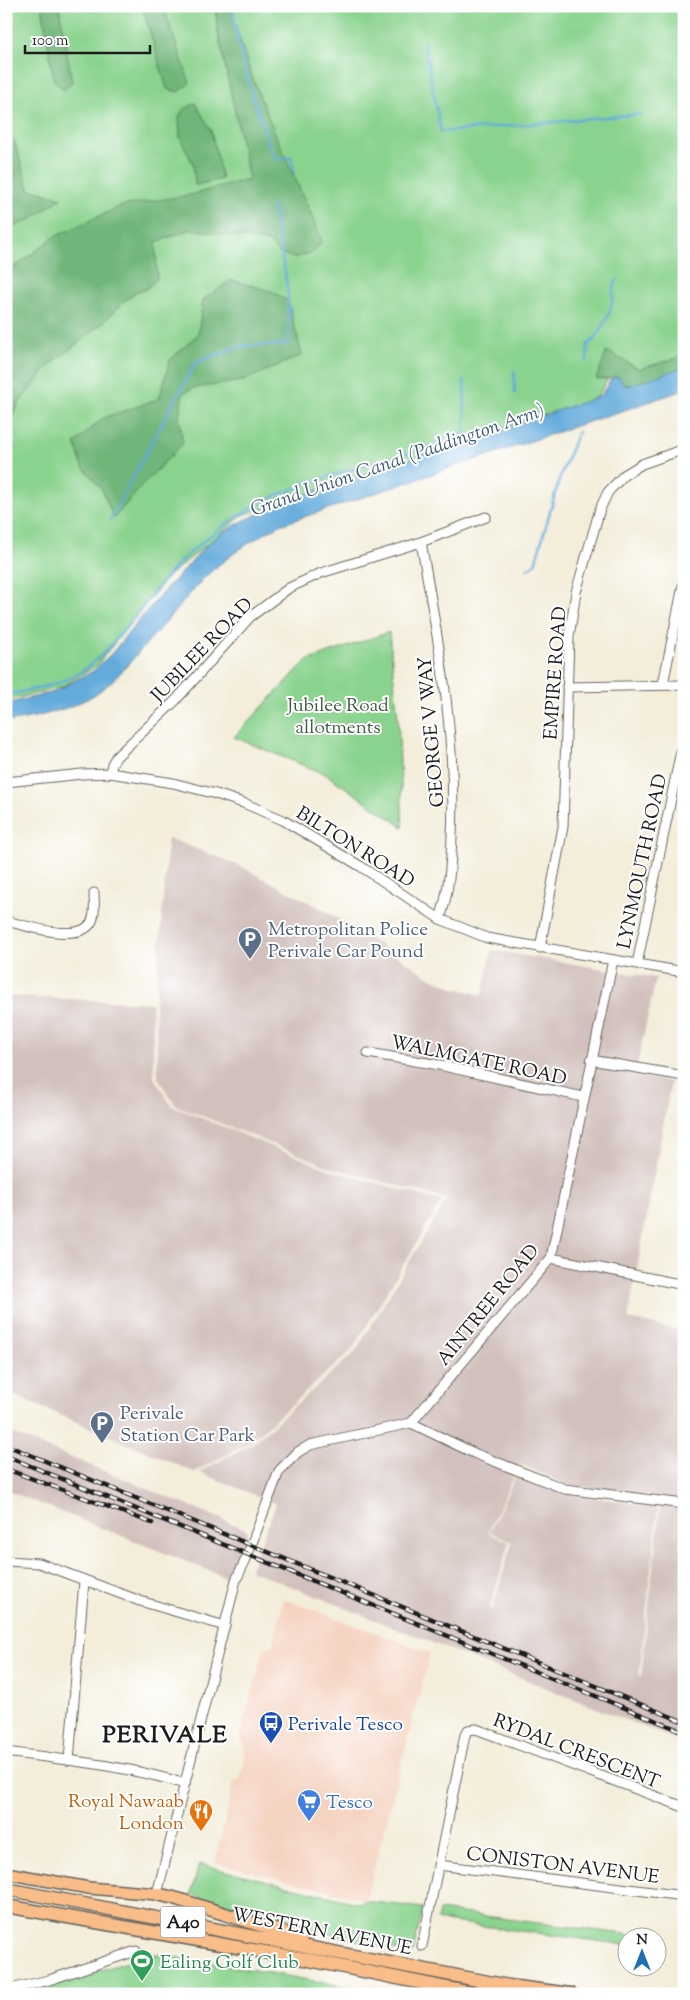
<svg xmlns="http://www.w3.org/2000/svg" width="690" height="2000" viewBox="0 0 690 2000" font-family="'Sorts Mill Goudy',serif">
  <style>
    .built { fill: #f5d3c1 }
    .industrial { fill: #d1c0bc; fill-rule: evenodd }
    .green { fill: #8ad38e; stroke: #537855 }
    .forest { fill: #6fb579; stroke: #46684a }
    .water { fill: #64abdb; stroke: #40647c }
    .lines { fill: none; stroke-linecap: round; stroke-linejoin: round }
    .stream { stroke: #64abdb; stroke-width: 2.5 }
    .minor-casing { stroke: #67655e; stroke-width: 11 }
    .major-casing { stroke: #67655e; stroke-width: 14 }
    .highway-casing { stroke: #67655e; stroke-width: 15 }
    .minor { stroke: #fff; stroke-width: 9 }
    .major { stroke: #f8bd89; stroke-width: 11 }
    .highway { stroke: #f8bd89; stroke-width: 12 }
    .rail-casing { stroke: #1c1c1c; stroke-width: 4.5 }
    .rail { stroke: #fff; stroke-width: 2.5; stroke-dasharray: 8; stroke-linecap: butt }
    .labels { text-anchor: middle; stroke-width: 4; stroke-linejoin: round; paint-order: stroke }
    .shield { fill: #fff; stroke: #606060; stroke-width: 1 }
    .shield-label { font-size: 18px; font-weight: bold; fill: #1c1c1c }
    .street-label { font-size: 19px; fill: #1c1c1c; stroke: #fff }
    .park-label { font-size: 19px; fill: #425c44; stroke: #fff }
    .service-label { font-size: 19px; fill: #4e5e75; stroke: #fff; text-anchor: start }
    .transit-label { font-size: 19px; fill: #164399; stroke: #fff; text-anchor: start }
    .food-label { font-size: 19px; fill: #c56008; stroke: #fff; text-anchor: end }
    .shop-label { font-size: 19px; fill: #366cbe; stroke: #fff; text-anchor: start }
    .leisure-label { font-size: 19px; fill: #27864d; stroke: #fff; text-anchor: start }
    .water-label { font-size: 20px; font-style: italic; fill: #3c5c72; stroke: #fff }
    .district-label { font-size: 24px; font-weight: bold; letter-spacing: 1px; fill: #1c1c1c; stroke: #fff }
  </style>
  <rect width="100%" height="100%" fill="#fff"/>
  <filter id="ink" filterUnits="userSpaceOnUse"><feTurbulence type="fractalNoise" baseFrequency=".02" numOctaves="2"/><feDisplacementMap in="SourceGraphic" scale="10" xChannelSelector="R" yChannelSelector="G"/><feConvolveMatrix kernelMatrix="1 2 1 2 8 2 1 2 1" color-interpolation-filters="sRGB"/></filter>
  <filter id="wash" filterUnits="userSpaceOnUse"><feTurbulence type="fractalNoise" baseFrequency=".0096" numOctaves="4" result="noise"/><feDisplacementMap in="SourceGraphic" scale="20" xChannelSelector="R" yChannelSelector="G"/><feGaussianBlur stdDeviation="1.12" result="paint"/><feColorMatrix in="noise" values="0 0 0 0 0 0 0 0 0 0 0 0 0 0 0 0 0 1.4 0 .05"/><feComposite in="paint" operator="in"/></filter>
  <g filter="url(#wash)">
    <rect width="100%" height="100%" fill="#f3edd9"/>
    <polygon class="built" points="284,1599 430,1653 366,1900 215,1863 233,1783 240,1779 245,1758 243,1742 240,1737 264,1649 273,1645"/>
    <g class="industrial">
      <path d="M168,838L238,865L331,914L433,979L455,988L482,995L492,950L656,978L635,1075L671,1082L628,1319L684,1331V1743L250,1570L276,1504L199,1472L252,1444L355,1352L447,1199L332,1168L175,1105L158,1078L155,1004ZM519,1464L567,1485L661,1497L641,1677L639,1676L658,1507L563,1493L517,1473L490,1532L512,1542L492,1610L490,1609L509,1542L488,1533Z"/>
      <polygon points="6,996 152,1003 154,1078 172,1106 330,1170 442,1201 352,1350 249,1443 194,1472 6,1392"/>
      <polygon points="6,1431 248,1530 230,1579 6,1490"/>
    </g>
    <g class="green">
      <polygon points="6,6 215,6 218,32 250,179 239,40 231,6 684,6 684,371 638,387 608,379 595,400 243,515 166,578 97,665 62,687 6,701 6,147 16,142 6,130"/>
      <polygon points="389,632 398,718 403,827 327,775 234,737 306,661"/>
      <polygon points="199,1864 356,1903 366,1901 423,1908 413,1952 399,1951 252,1914 191,1894"/>
      <polygon points="439,1910 647,1937 628,1938 627,1945 437,1920"/>
      <polygon points="155,1954 254,1970 385,1994 19,1994"/>
    </g>
    <g class="forest">
      <polygon points="42,6 59,6 72,82 64,90 54,81"/>
      <polygon points="142,6 163,6 190,83 179,92 167,89"/>
      <path d="M215,6H231C249,88 291,163 322,241L314,252L294,258L279,253L269,242L191,229L156,242L157,279L146,289L136,292L127,299L105,321L49,366L20,402L6,428V274L54,237L121,206L190,195L249,179L218,32Z"/>
      <polygon points="195,103 211,130 222,179 195,185 193,164 180,138 179,117 182,111"/>
      <polygon points="6,133 15,143 29,189 62,198 31,219 6,230"/>
      <polygon points="231,280 271,291 288,301 302,355 243,381 194,388 183,393 179,415 183,444 148,479 114,518 101,488 82,466 75,443 103,418 159,399 170,360 198,334 203,300"/>
      <polygon points="607,351 639,369 677,358 684,352 684,371 638,387 608,379 596,379"/>
    </g>
    <path class="water" d="M684,367V390L280,525C252,540 226,557 203,579C185,600 166,621 148,642C129,663 112,686 87,699C62,712 33,718 6,722V704L54,692L93,671L111,654L162,593L206,546L220,534L239,523L282,502L595,398L600,396L613,377H619L625,385H631Z"/>
    <g class="lines">
      <g class="stream">
        <path d="M232,6C239,57 255,104 272,153L278,160L291,157L294,172"/>
        <polyline points="424,43 441,132 641,114"/>
        <path d="M587,361L588,344C598,340 610,313 612,303C614,294 613,287 617,279"/>
        <polyline points="514,371 515,393"/>
        <polyline points="464,381 465,420"/>
        <polyline points="465,426 466,436"/>
        <polyline points="110,520 195,363 240,346 289,344 288,296 285,272 272,205"/>
        <polyline points="527,569 535,564 560,477 578,432"/>
        <path d="M6,695C26,691 46,688 65,680C111,662 147,594 183,559C210,534 240,513 273,497C283,492 294,490 304,484L430,446L465,433"/>
      </g>
    </g>
  </g>
  <g filter="url(#ink)">
    <g class="lines">
      <g class="minor-casing">
        <g id="minor">
          <path d="M421,542C438,639 457,737 452,836C451,864 449,892 440,919"/>
          <polyline points="663,684 684,581"/>
          <polyline points="567,687 684,685"/>
          <polyline points="110,773 112,764 116,757 175,701 250,617 289,588 321,573 421,542 486,517"/>
          <polyline points="6,782 82,774 110,773 173,783 216,794 246,804 283,820 360,866 440,919 487,938 684,972"/>
          <path d="M6,921C25,925 81,945 92,921C96,912 94,902 94,893"/>
          <polyline points="540,948 563,827 569,637 576,592 600,509 608,492 624,475 642,464 684,449"/>
          <polyline points="637,964 684,736"/>
          <polyline points="368,1053 439,1065 583,1097"/>
          <polyline points="591,1060 684,1076"/>
          <polyline points="551,1258 684,1285"/>
          <polyline points="681,1285 684,1269"/>
          <polyline points="411,1423 476,1454 565,1489 684,1504"/>
          <polyline points="6,1561 39,1563 140,1601 225,1626"/>
          <path d="M6,1752C66,1760 128,1766 185,1784"/>
          <polyline points="69,1760 84,1581"/>
          <polyline points="438,1865 684,1896"/>
          <polyline points="157,1894 236,1580 246,1559 279,1471 298,1452 310,1445 411,1423 551,1258 613,960"/>
          <polyline points="422,1946 465,1735 468,1730 476,1729 684,1807"/>
          <polyline points="6,1990 49,1980 136,1951"/>
        </g>
      </g>
      <g class="major-casing">
        <polyline id="major" points="6,1873 89,1888 157,1894"/>
      </g>
      <g class="highway-casing">
        <g id="highway">
          <polyline points="6,1889 509,1986 571,1994"/>
          <polyline points="157,1894 174,1898 301,1938"/>
          <polyline points="6,1906 304,1959 476,1994"/>
        </g>
      </g>
      <use href="#minor" class="minor"/>
      <use href="#major" class="major"/>
      <use href="#highway" class="highway"/>
      <g class="rail-casing">
        <g id="rail">
          <polyline points="6,1445 684,1722"/>
          <polyline points="6,1456 684,1732"/>
          <polyline points="6,1469 152,1523"/>
        </g>
      </g>
      <use href="#rail" class="rail"/>
    </g>
  </g>
  <defs>
    <g id="parking-pin" transform="scale(1.25)"><path d="M0 17L-7.5 6A9.5 9.5 0 1 1 7.5 6Z" fill="#5c6f8a" stroke="#fff"/><path d="M-3.5-5.5H1a3.5 3.5 0 0 1 0 7H-1V5.5H-3.5ZM-1-3.4V-.6H.8a1.4 1.4 0 0 0 0-2.8Z" fill="#fff"/></g>
    <g id="bus-pin" transform="scale(1.25)"><path d="M0 17L-7.5 6A9.5 9.5 0 1 1 7.5 6Z" fill="#1a4fb4" stroke="#fff"/><path d="M-5-6H5V4H4V6H2V4H-2V6H-4V4H-5ZM-3.5-4V0h7V-4ZM-3.5 1.2v1.5H-2V1.2ZM2 1.2v1.5H3.5V1.2Z" fill="#fff"/></g>
    <g id="supermarket-pin" transform="scale(1.25)"><path d="M0 17L-7.5 6A9.5 9.5 0 1 1 7.5 6Z" fill="#3f7fe0" stroke="#fff"/><path d="M-6-5.5h2.5l.6 2H6L4.5 2H-2.5L-4.4-4H-6ZM-1.5 3.2a1.3 1.3 0 1 0 .1 0ZM3 3.2a1.3 1.3 0 1 0 .1 0Z" fill="#fff"/></g>
    <g id="restaurant-pin" transform="scale(1.25)"><path d="M0 17L-7.5 6A9.5 9.5 0 1 1 7.5 6Z" fill="#e8710a" stroke="#fff"/><path d="M-5-6h1v4h1v-4h1v4h1v-4h1v5L-1.5 .5V6h-2V.5L-5-1ZM5-6V6H3V1.5H1.5Q1.5-4 5-6Z" fill="#fff"/></g>
    <g id="stadium-pin" transform="scale(1.25)"><path d="M0 17L-7.5 6A9.5 9.5 0 1 1 7.5 6Z" fill="#2e9e5b" stroke="#fff"/><path d="M0-5a6.5 5 0 1 0 0 10a6.5 5 0 1 0 0-10ZM-3.5-1.8h7v3.6h-7Z" fill="#fff"/></g>
  </defs>
  <g fill-rule="evenodd">
    <use href="#parking-pin" x="250" y="939"/>
    <use href="#parking-pin" x="102" y="1423"/>
    <use href="#bus-pin" x="271" y="1723"/>
    <use href="#supermarket-pin" x="309" y="1801"/>
    <use href="#restaurant-pin" x="201" y="1811"/>
    <use href="#stadium-pin" x="142" y="1961"/>
  </g>
  <g class="labels">
    <rect class="shield" x="160.5" y="1906.5" width="45" height="31" rx="4"/>
    <g class="shield-label">
      <text x="183" y="1928">A40</text>
    </g>
    <g class="street-label">
      <text transform="translate(201 649) rotate(-46)" y="7">JUBILEE ROAD</text>
      <text transform="translate(554 673) rotate(-86)" y="7">EMPIRE ROAD</text>
      <text transform="translate(430 732) rotate(-95)" y="7">GEORGE V WAY</text>
      <text transform="translate(356 846) rotate(32)" y="7">BILTON ROAD</text>
      <text transform="translate(641 861) rotate(-78)" y="7">LYNMOUTH ROAD</text>
      <text transform="translate(479 1059) rotate(12)" y="7">WALMGATE ROAD</text>
      <text transform="translate(487 1304) rotate(-51)" y="7">AINTREE ROAD</text>
      <text transform="translate(577 1750) rotate(21)" y="7">RYDAL CRESCENT</text>
      <text transform="translate(563 1864) rotate(7)" y="7">CONISTON AVENUE</text>
      <text transform="translate(322 1930) rotate(11)" y="7">WESTERN AVENUE</text>
    </g>
    <g class="park-label">
      <text x="338" y="711">Jubilee Road<tspan x="338" dy="22">allotments</tspan></text>
    </g>
    <g class="service-label">
      <text x="268" y="935">Metropolitan Police<tspan x="268" dy="22">Perivale Car Pound</tspan></text>
      <text x="120" y="1419">Perivale<tspan x="120" dy="22">Station Car Park</tspan></text>
    </g>
    <g class="transit-label">
      <text x="288" y="1730">Perivale Tesco</text>
    </g>
    <g class="food-label">
      <text x="184" y="1807">Royal Nawaab<tspan x="184" dy="22">London</tspan></text>
    </g>
    <g class="shop-label">
      <text x="326" y="1808">Tesco</text>
    </g>
    <g class="leisure-label">
      <text x="160" y="1968">Ealing Golf Club</text>
    </g>
    <g class="water-label">
      <text transform="translate(397 459) rotate(-19)" y="7">Grand Union Canal (Paddington Arm)</text>
    </g>
    <g class="district-label">
      <text x="165" y="1742">PERIVALE</text>
    </g>
  </g>
  <rect width="690" height="2000" fill="none" stroke="#fff" stroke-width="25"/>
  <g transform="translate(642 1952)"><circle r="24" fill="#ffffff" stroke="#a4a4a4"/>
  <path d="M0-4L9 19L0 12L-9 19Z" fill="#1f6fb2"/>
  <text y="-8" font-size="14" font-weight="bold" text-anchor="middle" fill="#1c1c1c">N</text>
  </g>
  <path d="M25 45v8h125v-8" fill="none" stroke="#1c1c1c" stroke-width="2.5"/>
  <text x="32" y="45" font-size="15" fill="#1c1c1c" stroke="#ffffff" stroke-width="4" paint-order="stroke">100 m</text>
</svg>
